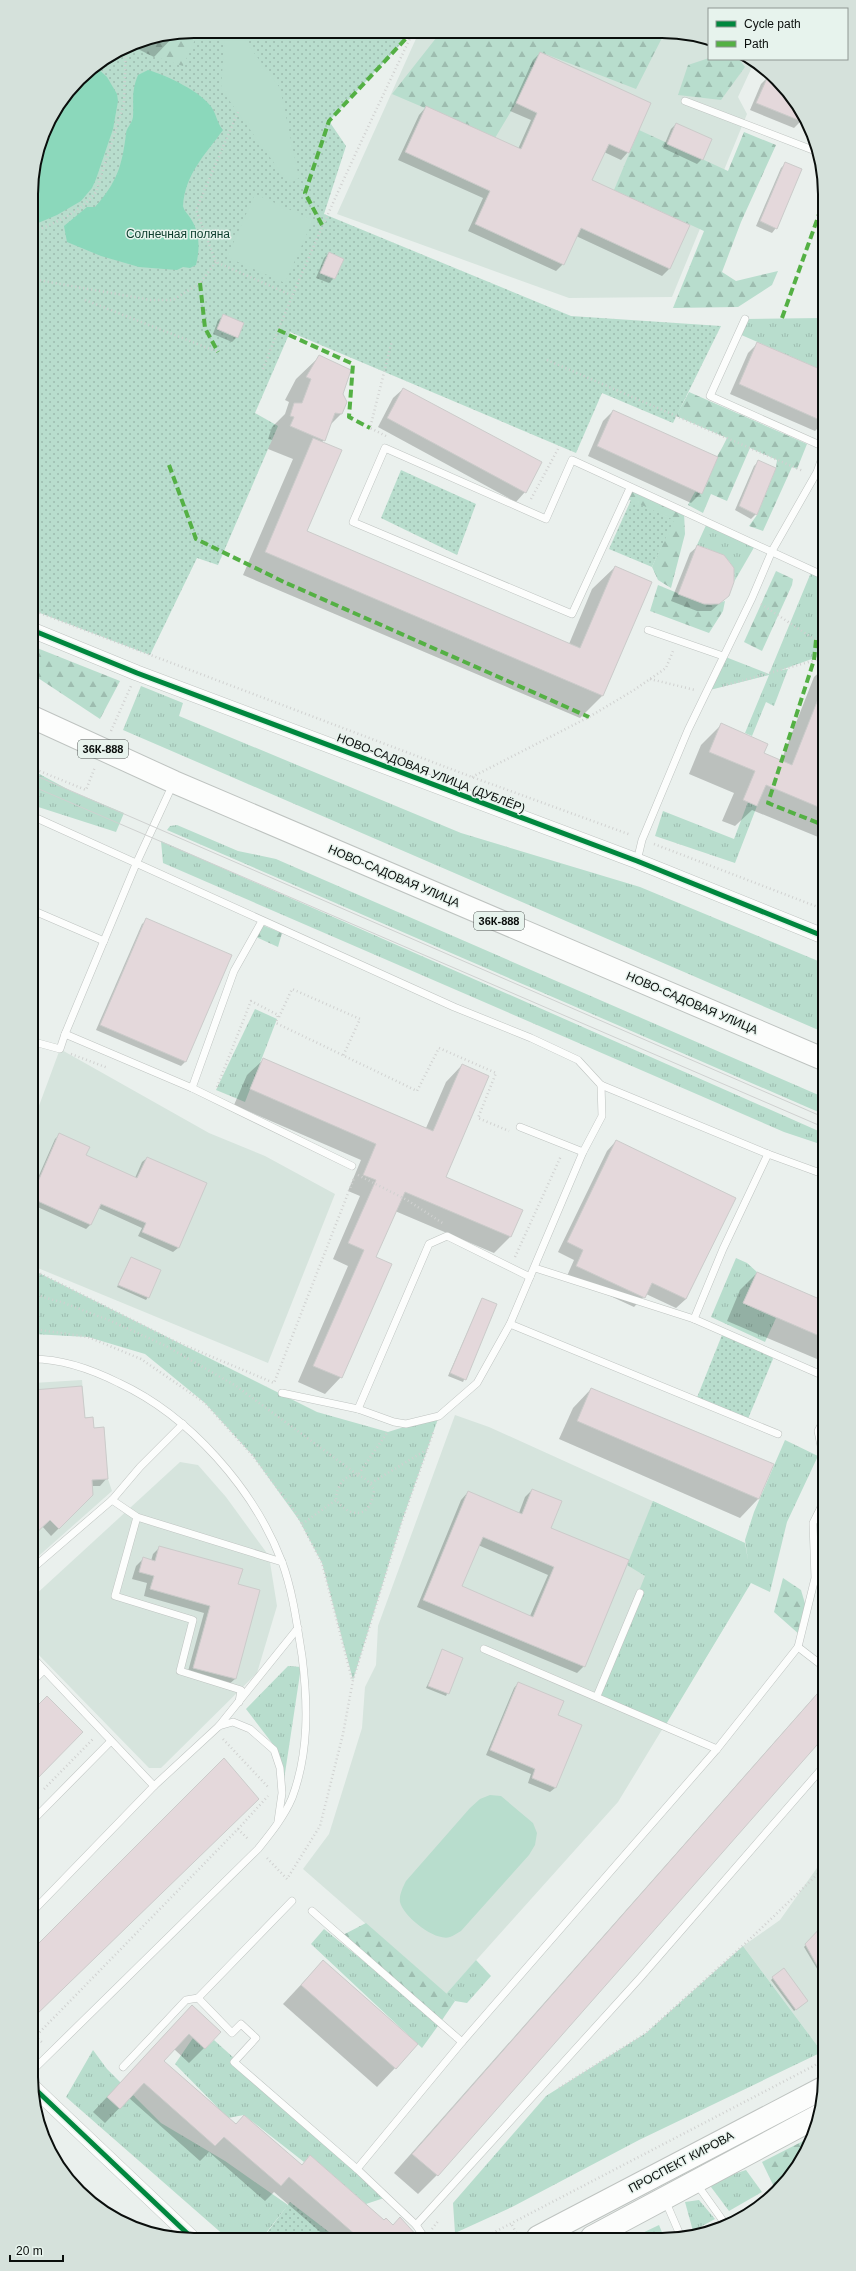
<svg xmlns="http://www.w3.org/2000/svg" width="856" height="2271" viewBox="0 0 856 2271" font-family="Arial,sans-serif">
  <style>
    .built { fill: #d6e4dd }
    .grass { fill: url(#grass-tufts) }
    .forest { fill: url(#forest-firs) }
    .park { fill: url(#park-dots) }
    .pitch { fill: #b8ddcd }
    .water { fill: #8bd8bb }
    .shadow { fill: #0003; fill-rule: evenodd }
    .building { fill: #e4d8db; stroke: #cbcbca; fill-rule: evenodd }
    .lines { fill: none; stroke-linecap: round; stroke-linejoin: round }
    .lane-casing { stroke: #bec3c0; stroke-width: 8 }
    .street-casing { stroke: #bec3c0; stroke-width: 16 }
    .primary-casing { stroke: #bec3c0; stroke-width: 24 }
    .path { stroke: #d0d1d0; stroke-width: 2.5; stroke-dasharray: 1 3; stroke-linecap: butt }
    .lane { stroke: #fcfdfc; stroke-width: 7 }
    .street { stroke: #fcfdfc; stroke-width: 15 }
    .primary { stroke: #fcfdfc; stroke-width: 22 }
    .tram { stroke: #cfd1d0; stroke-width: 1 }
    .quiet { stroke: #54b044; stroke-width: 4; stroke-dasharray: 8 4; stroke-linecap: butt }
    .cycleway-casing { stroke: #e7f3ed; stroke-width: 8 }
    .cycleway { stroke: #00873e; stroke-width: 5 }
    .labels { text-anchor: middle; stroke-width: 3; stroke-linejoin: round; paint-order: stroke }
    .shield { fill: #e7f3ed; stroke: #4c5350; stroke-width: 1 }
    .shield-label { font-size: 11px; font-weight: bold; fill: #0a0e0c }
    .park-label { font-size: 12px; fill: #0d3d2d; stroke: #e7f3ed }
    .street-label { font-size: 12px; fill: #0a0e0c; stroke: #e7f3ed }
    .rim { fill: none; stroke: #0a0e0c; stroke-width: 2 }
  </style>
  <defs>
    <pattern id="grass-tufts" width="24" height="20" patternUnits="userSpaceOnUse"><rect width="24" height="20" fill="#b8ddcd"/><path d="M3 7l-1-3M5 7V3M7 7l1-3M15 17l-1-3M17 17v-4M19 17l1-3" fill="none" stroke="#9dbcaf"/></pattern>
    <pattern id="forest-firs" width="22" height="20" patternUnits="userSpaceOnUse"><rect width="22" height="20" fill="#b8ddcd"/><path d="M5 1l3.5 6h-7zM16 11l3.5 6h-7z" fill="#9dbcaf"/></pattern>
    <pattern id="park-dots" width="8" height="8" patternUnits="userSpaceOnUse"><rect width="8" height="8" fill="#b8ddcd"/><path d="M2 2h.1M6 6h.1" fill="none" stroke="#9dbcaf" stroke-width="1.8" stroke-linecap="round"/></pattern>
  </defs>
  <rect width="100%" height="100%" fill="#eaf0ed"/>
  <g class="built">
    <polygon points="419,32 694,34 709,40 709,59 751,59 760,66 752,67 738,97 747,114 672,297 569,298 337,214"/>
    <polygon points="60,1049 209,1133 265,1156 335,1194 268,1363 33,1266 33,1122"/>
    <polygon points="82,1380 85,1417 93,1417 94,1428 104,1427 108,1479 112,1491 33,1561 33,1383"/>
    <polygon points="455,1415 489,1427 745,1543 742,1598 618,1802 446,1994 303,1869 329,1834 362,1728 365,1687 376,1665 378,1626"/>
    <polygon points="180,1462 198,1465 226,1497 269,1556 277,1606 257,1673 161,1768 149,1768 34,1650 33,1597"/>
    <polygon points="824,1858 825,2050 822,2052 743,1946 780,1920"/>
  </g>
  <g class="grass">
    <polygon points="822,318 822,370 739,334 745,319"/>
    <path d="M707,523L756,544L734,582C738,557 716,552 697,545Z"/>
    <polygon points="812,570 822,576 823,655 781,670 788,669 774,706 766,702 752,736 745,733 769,675 706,691 723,656 769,674"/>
    <polygon points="141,686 183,703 179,716 461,833 640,887 823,963 823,1032 123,730"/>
    <polygon points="32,770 71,791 124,813 116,832 32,805"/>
    <polygon points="748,802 757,806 735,863 655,836 663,811 734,839"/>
    <polygon points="177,825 238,851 276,859 292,866 823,1097 823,1114 167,830 170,826"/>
    <polygon points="161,841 823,1133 823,1145 784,1132 163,863"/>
    <polygon points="255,1009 277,1019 245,1102 216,1090"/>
    <polygon points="736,1258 747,1263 757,1272 743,1303 776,1318 765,1342 711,1317"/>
    <polygon points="33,1270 317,1412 388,1432 439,1416 402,1521 353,1680 322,1563 299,1520 253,1456 205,1403 145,1354 88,1337 33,1334"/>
    <polygon points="785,1440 818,1456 787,1522 770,1592 751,1583 665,1726 597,1696 645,1576 627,1565 653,1501 745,1543 748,1560 745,1540 754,1512"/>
    <polygon points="288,1666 301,1667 279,1813 281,1775 272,1743 246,1709"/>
    <polygon points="324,1929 440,2023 422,2048 311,1944"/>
    <polygon points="743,1946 822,2052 639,2140 512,2207 455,2233 453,2203 546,2096 646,2033"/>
    <polygon points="476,1960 491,1976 467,2003 455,2001 446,1994"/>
    <polygon points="193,2038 205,2049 214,2040 387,2197 366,2204 310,2155 304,2162 244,2115 228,2118 175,2064"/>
    <polygon points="93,2050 107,2069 161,2123 225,2161 288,2205 266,2233 270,2237 226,2237 66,2097"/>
    <polygon points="746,2170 762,2192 729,2211 711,2187 713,2181"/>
    <polygon points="699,2200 715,2219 693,2231 685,2202"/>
  </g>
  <g class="forest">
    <path d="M194,31H225L221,89L107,59C123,49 154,30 174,39Z"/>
    <polygon points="440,33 664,34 636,89 540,52 516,103 495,138 392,94"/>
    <polygon points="709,58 739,59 745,67 721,100 678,95 688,65"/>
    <polygon points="639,130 728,171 744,132 776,145 741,222 722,272 736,281 778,271 772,285 738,307 673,308 704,231 614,190"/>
    <path d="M689,392L807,444L797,469L792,467L763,531L749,526L757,515L776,468L777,460L750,448L727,501L711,494L703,513L688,505C699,482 716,462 727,438L676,416Z"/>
    <polygon points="630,488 684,512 685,534 671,588 658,580 652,567 673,520 625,498"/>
    <polygon points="776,571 793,579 792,585 762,651 744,642"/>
    <polygon points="658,585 704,604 711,605 725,601 723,611 709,633 650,611"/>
    <polygon points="32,646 120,681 100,719 32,674"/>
    <polygon points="262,925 282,933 278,947 256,937"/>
    <polygon points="783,1578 801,1590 809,1617 800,1635 774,1612"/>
    <polygon points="366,1923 455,2001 440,2023 339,1937"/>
    <polygon points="813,2136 785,2184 776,2191 762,2162"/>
    <polygon points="659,2225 664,2237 634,2237"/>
  </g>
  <g class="park">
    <polygon points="199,31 412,32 329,121 346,146 324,214 571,316 721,326 673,423 602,393 576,453 290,332 255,413 278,426 218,565 197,558 150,655 32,610 31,183 48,122 86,72 126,47 183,66"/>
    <polygon points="401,470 476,504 457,555 381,518"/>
    <polygon points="631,500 674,520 652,567 609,549"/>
    <polygon points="724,1330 769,1351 773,1359 747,1421 696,1400"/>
    <polygon points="290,2202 329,2232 325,2237 270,2237 266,2234"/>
  </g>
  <g class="pitch">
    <polygon points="225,31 238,31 280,88 299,178 289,184 221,89"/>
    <polygon points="255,194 313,220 285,283 227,257"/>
    <path d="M490,1795L501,1796L533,1823L537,1833L535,1845L529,1855L461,1931C457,1933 453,1936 450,1937C435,1942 403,1916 400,1902C399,1895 403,1887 406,1881L470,1808L480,1799Z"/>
  </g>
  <g class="water">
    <polygon points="95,66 107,77 117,94 118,101 113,129 96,179 92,188 81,201 57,215 31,226 31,183 48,122 86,72"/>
    <path d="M148,70C166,75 202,92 212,108C217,116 217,123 223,130C205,155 185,174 183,206C184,211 188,214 191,219C200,233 200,249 196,265L190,268L183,267L177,270L139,267L101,256L67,242L64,226L87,207H95C117,182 122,166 126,134C126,128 132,124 133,117C134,101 131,92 138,75Z"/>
  </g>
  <g class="shadow">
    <polygon points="175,35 154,57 130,45 132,43"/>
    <polygon points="540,53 628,152 621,160 604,152 591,181 669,269 662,276 576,236 563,264 556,271 468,231 483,198 398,160 419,115 426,107 518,149 531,120 510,111 533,60"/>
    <polygon points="768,77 780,82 803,113 801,121 794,128 750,110 761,84"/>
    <polygon points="676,124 702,159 697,164 663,148 671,129"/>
    <polygon points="786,163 776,228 772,233 756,226 781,168"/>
    <polygon points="329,253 334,278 329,283 316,278 324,258"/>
    <polygon points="223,316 237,337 232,342 213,334 218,320"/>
    <polygon points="758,343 822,371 822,424 815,431 730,394 748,353"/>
    <polygon points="319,357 342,394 341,414 330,425 322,443 306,532 569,644 592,589 615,567 651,582 602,696 580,718 243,575 293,459 268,449 272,440 268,439 272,427 285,414 289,402 285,400 296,379"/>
    <polygon points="403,389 525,492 516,502 378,427 393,398"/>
    <polygon points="613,411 701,493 691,503 588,456 603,421"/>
    <polygon points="759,461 756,514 751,519 735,510 754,466"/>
    <polygon points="698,546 720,603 711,611 697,611 671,601 690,553"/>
    <polygon points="823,669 823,839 752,810 735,826 722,821 734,793 689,774 701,745 722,724 763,754 781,761 814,677"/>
    <polygon points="147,920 185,1062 181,1066 96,1030 142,924"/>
    <polygon points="33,999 38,1001 33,1015"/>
    <polygon points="264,1059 426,1128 446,1082 462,1065 445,1177 522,1210 510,1237 494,1253 395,1211 375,1257 341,1377 325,1394 298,1382 348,1266 333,1259 360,1196 348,1191 361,1160 234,1105 247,1075"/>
    <polygon points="59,1135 84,1156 135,1178 142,1162 147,1158 206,1184 178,1248 173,1252 138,1236 142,1228 98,1208 91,1224 86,1229 33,1205 33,1189 55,1139"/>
    <polygon points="616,1141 734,1198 686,1299 676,1308 646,1294 634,1307 567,1276 574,1260 558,1252 607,1151"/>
    <polygon points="131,1258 148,1297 146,1300 117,1287"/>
    <polygon points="757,1273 824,1302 824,1362 727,1321 740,1290"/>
    <polygon points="482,1299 496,1305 463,1382 448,1376"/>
    <polygon points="591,1389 773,1465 758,1499 740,1518 559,1439 573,1408"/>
    <polygon points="84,1419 93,1429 107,1478 100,1486 91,1486 92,1495 51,1536 42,1526"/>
    <path d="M532,1490L550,1528L584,1666L577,1673L417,1607L461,1500L468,1492L519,1513L525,1497ZM478,1545L548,1575L530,1616L460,1587Z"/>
    <polygon points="160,1547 237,1585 259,1591 235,1679 227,1686 187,1675 204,1613 144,1596 147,1583 132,1579 136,1566 143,1559 151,1561 153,1554"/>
    <polygon points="443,1651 462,1659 446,1696 426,1688"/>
    <polygon points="518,1683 557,1716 581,1726 555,1788 550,1792 528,1783 531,1774 486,1755 514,1688"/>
    <polygon points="824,1686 824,1735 437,2175 418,2194 394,2173"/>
    <polygon points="47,1698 81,1732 34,1780 34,1711"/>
    <polygon points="824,1926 825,1982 804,1947"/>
    <polygon points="323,1961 395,2068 377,2087 283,2004"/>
    <polygon points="773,1978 805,2003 794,2011 771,1980"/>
    <polygon points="192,2006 204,2048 189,2063 174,2049 162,2062 235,2125 244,2116 301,2166 310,2157 384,2222 414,2237 326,2237 274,2192 265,2201 209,2152 200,2161 129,2098 105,2123 93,2112"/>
  </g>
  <g class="building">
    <polygon points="540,52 651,103 629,153 609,144 592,180 690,225 670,269 581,228 564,265 475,224 490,191 405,152 426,106 521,149 537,113 516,103"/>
    <polygon points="768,76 778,80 803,113 808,124 756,103"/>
    <polygon points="676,123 712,139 703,160 667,144"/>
    <polygon points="785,162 802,169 777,229 760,221"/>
    <polygon points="329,252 344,259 335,279 320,273"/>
    <polygon points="223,314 244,323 238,338 217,329"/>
    <polygon points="757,342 822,370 822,421 739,384"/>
    <polygon points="319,355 351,370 343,394 347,402 342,414 335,413 325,441 290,426 294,417 290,416 294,403 302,403 311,379 306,377"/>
    <polygon points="403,388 542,462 526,493 387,418"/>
    <polygon points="613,410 718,457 702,494 597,446"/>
    <polygon points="313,438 342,450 307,531 580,648 615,566 652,582 603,696 265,552"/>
    <polygon points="758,460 776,468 757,515 739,506"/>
    <polygon points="697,545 724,555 734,568 734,582 729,596 719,604 704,604 678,594"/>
    <polygon points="822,689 823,809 766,785 757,806 743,800 755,771 709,752 721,723 768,744 764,753 792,765"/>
    <polygon points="146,918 232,955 186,1062 100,1025"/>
    <polygon points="263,1058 433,1131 462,1064 489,1076 446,1177 523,1210 511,1237 405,1192 376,1257 392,1264 342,1378 313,1366 364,1250 348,1243 376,1180 363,1175 376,1144 250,1089"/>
    <polygon points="59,1133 90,1147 86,1155 137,1178 147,1157 207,1183 179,1248 142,1232 146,1223 101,1204 91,1225 33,1199 33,1193"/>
    <polygon points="616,1140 736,1198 686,1299 652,1283 645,1298 576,1266 583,1250 567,1242"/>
    <polygon points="131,1257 161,1270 149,1298 118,1285"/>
    <polygon points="757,1272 824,1301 824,1338 743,1303"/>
    <polygon points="482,1298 497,1304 466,1380 450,1373"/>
    <polygon points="82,1386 85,1418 93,1417 94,1428 104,1427 108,1479 92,1480 93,1495 59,1529 50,1520 33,1536 33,1390"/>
    <polygon points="591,1388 774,1464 759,1499 577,1421"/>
    <path d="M532,1489L562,1501L551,1528L629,1560L585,1667L423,1600L468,1491L522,1514ZM483,1537L554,1567L533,1617L462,1586Z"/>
    <polygon points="159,1546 243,1569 238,1584 260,1590 236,1679 193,1668 210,1606 150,1589 154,1576 139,1572 143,1557 155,1561"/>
    <polygon points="442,1649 463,1658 449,1694 428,1686"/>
    <polygon points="518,1682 564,1701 558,1715 582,1725 556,1788 532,1778 535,1769 490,1750"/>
    <polygon points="824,1686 824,1737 438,2176 412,2154"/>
    <polygon points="47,1696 83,1732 34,1782 34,1709"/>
    <polygon points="224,1758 259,1799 34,2017 34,1948"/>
    <polygon points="824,1924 824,1978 805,1944"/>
    <polygon points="323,1960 418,2044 396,2069 301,1985"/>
    <polygon points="784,1968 808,2001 796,2010 772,1977"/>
    <polygon points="192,2005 221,2032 205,2049 189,2034 164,2061 236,2124 244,2115 302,2165 310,2155 384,2220 386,2218 393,2225 400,2217 418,2237 358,2237 289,2177 281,2186 224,2137 215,2146 144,2083 120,2109 107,2097"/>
  </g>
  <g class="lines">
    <g class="lane-casing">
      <g id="lane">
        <polyline points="685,101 818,152"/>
        <polyline points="745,319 710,396 822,446"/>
        <polyline points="630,488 572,614 353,522 385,448 546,519 572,460 822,575"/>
        <polyline points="648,630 723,656"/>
        <polyline points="32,816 454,1007 531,1038 578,1060 601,1085 768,1154 823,1174"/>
        <polyline points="637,861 642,840 688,730 752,598 772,551 817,472 822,458"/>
        <polyline points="32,910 104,941"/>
        <polyline points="65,1034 136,864 173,784"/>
        <polyline points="33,1045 38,1043 60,1049 65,1034 192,1088 352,1166"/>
        <polyline points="192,1088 234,971 262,921"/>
        <polyline points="520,1127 583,1152"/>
        <polyline points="535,1268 694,1319 824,1376"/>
        <polyline points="694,1319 723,1249 768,1154"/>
        <polyline points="510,1324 778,1434"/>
        <path d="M33,1359C63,1359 93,1370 119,1383C190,1416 254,1489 282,1562C293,1592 297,1625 302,1656C308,1704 309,1753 292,1798C284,1817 270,1834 258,1849L34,2069"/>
        <polyline points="282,1393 358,1409 394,1422 406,1424 439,1416 477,1383 510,1324 583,1152 602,1116 601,1085"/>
        <polyline points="358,1409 429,1244 447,1236 530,1277"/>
        <polyline points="824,1420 818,1431 824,1461"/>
        <polyline points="112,1500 137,1517 282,1562"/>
        <polyline points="137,1517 115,1596 193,1620 180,1671 241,1690 239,1702"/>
        <polyline points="33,1568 112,1500 140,1467 183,1424"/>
        <polyline points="798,1647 824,1667"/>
        <polyline points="484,1649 717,1749"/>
        <polyline points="34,1659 154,1786 219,1726 233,1722 250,1729 274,1750 280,1768 282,1793 278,1821"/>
        <polyline points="34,1680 44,1670"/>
        <polyline points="597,1696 640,1593"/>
        <polyline points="219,1726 298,1628"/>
        <polyline points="34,1819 110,1742"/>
        <polyline points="292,1901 198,1998 232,2033 241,2024 256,2038 234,2062 357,2169 416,2225 424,2237"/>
        <polyline points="34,1910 154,1786"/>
        <polyline points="312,1911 462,2042"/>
        <polyline points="123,2067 186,2000 198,1998"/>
        <polyline points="357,2169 462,2042 717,1749 798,1647 815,1578 813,1523 824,1501"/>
        <polyline points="696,2183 726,2225"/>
        <polyline points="665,2200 681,2237"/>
        <polyline points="416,2225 640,1978 824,1766"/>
      </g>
    </g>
    <g class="street-casing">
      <g id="street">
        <polyline points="32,630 137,673 637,861 823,936"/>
        <polyline points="34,2088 191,2237"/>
      </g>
    </g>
    <g class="primary-casing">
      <g id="primary">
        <polyline points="32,717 174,782 823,1059"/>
        <polyline points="538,2237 825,2087"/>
        <polyline points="592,2237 818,2116"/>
      </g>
    </g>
    <g class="path">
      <polyline points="238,112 196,210 216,262 291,295"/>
      <path d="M31,233C55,223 81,212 96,192L124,104L126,47"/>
      <polyline points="32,279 151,300 173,300 200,283 216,262"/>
      <polyline points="85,300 218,352"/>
      <polyline points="547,360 803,471"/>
      <path d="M263,369C307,254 360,144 413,32"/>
      <polyline points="386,436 370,428 392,341"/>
      <polyline points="531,499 558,449"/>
      <polyline points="761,604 823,645"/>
      <polyline points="32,610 472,777 631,835"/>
      <polyline points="650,679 695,690"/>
      <polyline points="723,686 823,658"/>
      <polyline points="111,731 131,686"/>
      <polyline points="32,768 86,790 95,767"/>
      <polyline points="472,777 589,717 634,690 666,668 673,651"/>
      <polyline points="654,844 823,909"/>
      <polyline points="279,1017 292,989 360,1019 343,1056"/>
      <polyline points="71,1054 108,1068"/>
      <polyline points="217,1087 251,1001 278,1015 276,1023 417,1091 439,1048 496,1073 478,1118 509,1131"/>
      <polyline points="358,1175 407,1200 444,1224"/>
      <polyline points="515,1257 561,1156"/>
      <polyline points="33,1270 172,1340 274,1383 354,1178"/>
      <polyline points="33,1294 64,1303 111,1321 166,1346 236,1386 358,1475 387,1433"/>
      <polyline points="33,1329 88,1337 141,1359 205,1403 253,1456 296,1513 322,1563 352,1679"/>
      <polyline points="371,1483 428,1449"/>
      <path d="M302,1524L336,1500C352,1520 371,1517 374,1490C361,1465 337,1474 336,1500"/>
      <polyline points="223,1739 269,1788"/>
      <polyline points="44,1789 94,1738"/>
      <polyline points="238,1829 268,1796"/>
      <polyline points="267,1858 287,1879 320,1826 343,1734 353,1680 402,1521 434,1430"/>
      <polyline points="34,1927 39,1922"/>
      <polyline points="35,2036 44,2044"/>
      <polyline points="34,2038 238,1829 249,1840"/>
      <polyline points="559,2088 646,2033 749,1940 824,1868"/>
      <polyline points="512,2225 518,2236"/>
      <polyline points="432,2229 439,2220"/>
      <polyline points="485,2237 825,2060"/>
    </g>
    <use href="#lane" class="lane"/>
    <use href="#street" class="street"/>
    <use href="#primary" class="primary"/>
    <g class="tram">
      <polyline points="32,774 823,1117"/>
      <polyline points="32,786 823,1127"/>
    </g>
    <g class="quiet">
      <polyline points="322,225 305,193 329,121 412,32"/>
      <polyline points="200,283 205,328 218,352"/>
      <polyline points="782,318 822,206"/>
      <polyline points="278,330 353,364 349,417 370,428"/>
      <polyline points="169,465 196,539 284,582 589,717"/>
      <polyline points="816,640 814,660 768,803 823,825"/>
    </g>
    <g class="cycleway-casing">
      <g id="cycleway">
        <polyline points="32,630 137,673 637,861 823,936"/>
        <polyline points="34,2088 191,2237"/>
      </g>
    </g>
    <use href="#cycleway" class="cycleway"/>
  </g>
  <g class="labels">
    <g class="shield">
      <rect x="78" y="740" width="50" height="18" rx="3"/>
      <rect x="474" y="912" width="50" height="18" rx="3"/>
    </g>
    <g class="shield-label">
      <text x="103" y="753">36К-888</text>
      <text x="499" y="925">36К-888</text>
    </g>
    <g class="park-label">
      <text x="178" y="238">Солнечная поляна</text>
    </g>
    <g class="street-label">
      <text transform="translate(431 773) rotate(21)" y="4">НОВО-САДОВАЯ УЛИЦА (ДУБЛЁР)</text>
      <text transform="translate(394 876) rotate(23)" y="4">НОВО-САДОВАЯ УЛИЦА</text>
      <text transform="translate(692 1003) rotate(23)" y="4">НОВО-САДОВАЯ УЛИЦА</text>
      <text transform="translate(681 2162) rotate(-28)" y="4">ПРОСПЕКТ КИРОВА</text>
    </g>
  </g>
  <path d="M0 0H856V2271H0ZM194 38H662A156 156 0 0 1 818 194V2077A156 156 0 0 1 662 2233H194A156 156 0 0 1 38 2077V194A156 156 0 0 1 194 38Z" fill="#d5e1db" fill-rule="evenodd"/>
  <path class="rim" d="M194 38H662A156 156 0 0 1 818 194V2077A156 156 0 0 1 662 2233H194A156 156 0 0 1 38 2077V194A156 156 0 0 1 194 38Z"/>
  <rect x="708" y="8" width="140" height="52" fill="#e7f3ed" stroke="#8f9793"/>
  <rect x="716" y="21" width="20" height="6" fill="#00873e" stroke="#8f9793"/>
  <text x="744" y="28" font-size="12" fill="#0a0e0c">Cycle path</text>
  <rect x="716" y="41" width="20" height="6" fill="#54b044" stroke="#8f9793"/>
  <text x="744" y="48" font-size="12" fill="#0a0e0c">Path</text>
  <path d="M10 2255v6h53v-6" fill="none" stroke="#0a0e0c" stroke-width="2"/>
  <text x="16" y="2255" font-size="12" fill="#0a0e0c" stroke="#e7f3ed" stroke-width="3" paint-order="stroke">20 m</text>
</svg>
